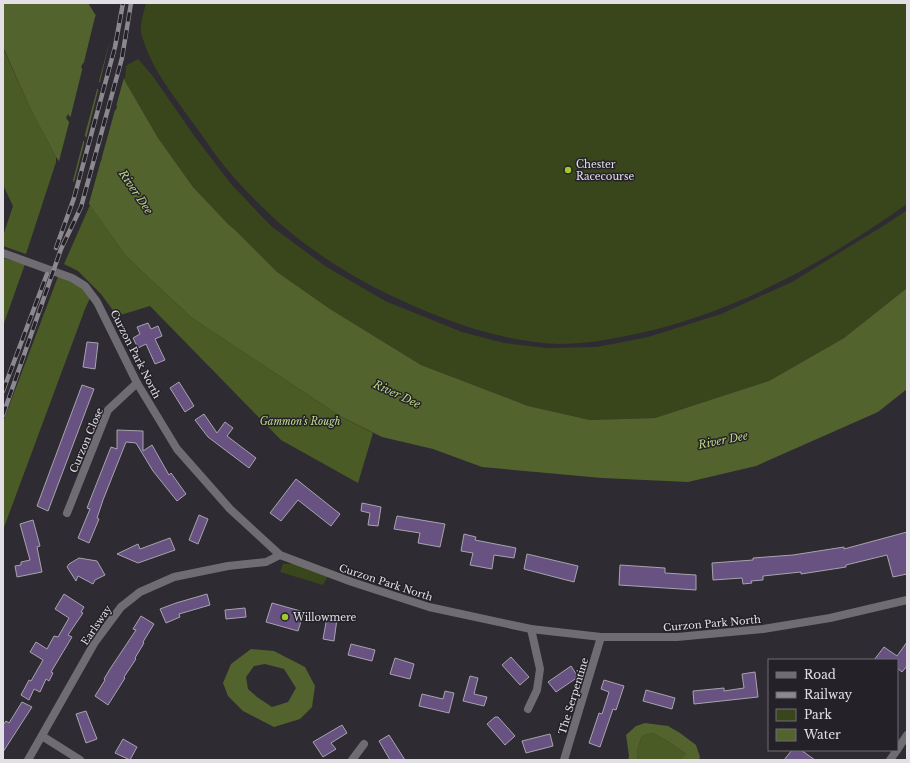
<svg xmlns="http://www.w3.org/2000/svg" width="910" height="763" viewBox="0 0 910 763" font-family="'Libre Baskerville',serif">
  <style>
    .green { fill: #39461c }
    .forest { fill: #4a5b26 }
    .water { fill: #52632e; fill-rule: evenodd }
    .pier { fill: #2e2b32 }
    .building { fill: #675282; stroke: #a7a4ad }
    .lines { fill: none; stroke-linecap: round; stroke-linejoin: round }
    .street { stroke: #6f6d71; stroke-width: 8 }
    .rail-casing { stroke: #8b898f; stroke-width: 4.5 }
    .rail { stroke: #242128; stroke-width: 3; stroke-dasharray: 9; stroke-linecap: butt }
    .poi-dot { fill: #a0c92c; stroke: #242128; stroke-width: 1.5 }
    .labels { text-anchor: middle; stroke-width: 3; stroke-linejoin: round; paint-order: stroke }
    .poi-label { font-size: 10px; fill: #e2e0e5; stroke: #242128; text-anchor: start }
    .street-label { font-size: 10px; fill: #e2e0e5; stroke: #242128 }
    .park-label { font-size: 10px; font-style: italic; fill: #c1dc8c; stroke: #242128 }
    .water-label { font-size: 11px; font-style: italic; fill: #bcd787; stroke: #242128 }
  </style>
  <rect width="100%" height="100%" fill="#2e2b32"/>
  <g class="green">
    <path d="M146,3H907V204C824,263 731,315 631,335C607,340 583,344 559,344C501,342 445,321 394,297C322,263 263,217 215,154C206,141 197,128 187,115C171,92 154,71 145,45C144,41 141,36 141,31C140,23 144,12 146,3Z"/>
    <polygon points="138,59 152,75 195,137 231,184 271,226 325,266 385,301 462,332 504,343 547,348 597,347 648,337 721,314 792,282 891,221 907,210 907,288 844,338 769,381 655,418 590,420 528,406 421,365 330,309 277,272 234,229 228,224 193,187 158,138 125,81 126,66"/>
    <polygon points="283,564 296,564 326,575 327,578 323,585 280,572"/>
  </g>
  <g class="forest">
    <polygon points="3,40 4,50 30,108 56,157 56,162 26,254 3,246 3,236 13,206 3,185"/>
    <polygon points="90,205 125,255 148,277 192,318 340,416 373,433 358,483 281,440 150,306 117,316 101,294 78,271 64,264"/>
    <polygon points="3,258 25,264 3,326"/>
    <polygon points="59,274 82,284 90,298 85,309 3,530 3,422"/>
    <polygon points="652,733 666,740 686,754 683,759 637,760 638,747 642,736"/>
  </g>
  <g class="water">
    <path d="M3,3H88L98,19L113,39L125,81L158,138L193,187L228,224L234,229L277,272L330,309L421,365L528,406L590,420L655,418L769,381L844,338L907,288V389L878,412L756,466L688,482L602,478L482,467L433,449L382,437L340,416L192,318L148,277L125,255L56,157L30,108L4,49L3,40ZM83,63L86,64L117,106L116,110L113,109L81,67ZM68,114L102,158L101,161H99L66,118Z"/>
    <path d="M251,649L274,651L305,667L315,686L312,707L300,719L274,727L243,711L228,696L223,683L231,664ZM265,664L284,669L296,688L288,702L272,707L257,697L248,689L246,677L254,666Z"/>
    <polygon points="645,723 668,726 680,733 696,745 700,757 699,760 681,760 686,754 666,740 652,733 642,736 638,747 637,760 628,760 629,756 626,735 636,726"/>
  </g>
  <g class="pier">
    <polygon points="97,14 115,38 125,74 88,207 73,186 85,140 100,159 86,139 99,87 115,108 99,86 110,40 98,85 84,66 83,66 98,86 84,138 70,119 95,17"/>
    <polygon points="70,119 84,138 72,184 58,165"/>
  </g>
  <g class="building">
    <polygon points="148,323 151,329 158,326 162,336 155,339 165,360 155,364 146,344 138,348 133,338 140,334 137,327"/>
    <polygon points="87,342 98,343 95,369 83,367"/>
    <polygon points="179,382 194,406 185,412 170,388"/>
    <polygon points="82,385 94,389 48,511 37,506"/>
    <polygon points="204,414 217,433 225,422 233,428 227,436 256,458 249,468 208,437 195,420"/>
    <polygon points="117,430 143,431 143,451 152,445 169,475 171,473 186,494 177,501 153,471 136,443 126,442 103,500 97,518 99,519 89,543 78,538 90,509 87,508 111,447 117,449"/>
    <polygon points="296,479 340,514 331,526 298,500 281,521 270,513"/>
    <polygon points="362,503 381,507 378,526 368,525 370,513 361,511"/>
    <polygon points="199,515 208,519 198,544 189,540"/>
    <polygon points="397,516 445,524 440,547 418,543 420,533 394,529"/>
    <polygon points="33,520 40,546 37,547 42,572 17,577 15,566 21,565 21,562 30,560 20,524"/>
    <polygon points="907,532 907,574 893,577 887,555 846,565 846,567 801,574 801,572 763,576 763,580 751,581 752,583 743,584 742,578 713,580 712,563 753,560 753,558 793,555 844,547 844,549"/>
    <polygon points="464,534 476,537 475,540 516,548 514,558 494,555 492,569 470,565 473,553 461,551"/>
    <polygon points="170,538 175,550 138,563 117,554 138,544 140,549"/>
    <polygon points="527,554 578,566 574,582 524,569"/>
    <polygon points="79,558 97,561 105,575 95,580 93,584 78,576 76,581 67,567 69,564"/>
    <polygon points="620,565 665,568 665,573 696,575 696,590 619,585"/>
    <polygon points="64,594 84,607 81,612 83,613 68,635 72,637 51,672 53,673 49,681 46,679 40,692 34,689 29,700 21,695 29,680 31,681 43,660 30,652 36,642 47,649 54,636 58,637 69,618 55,609"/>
    <polygon points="207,594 210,605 179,614 180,617 166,623 160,609 176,603"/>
    <polygon points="272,603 304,612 298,631 266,622"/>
    <polygon points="245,608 246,617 226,619 225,610"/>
    <polygon points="141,616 154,624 143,642 144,643 135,658 136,659 124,677 125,678 108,705 95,696 105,680 104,679 110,669 136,630 133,629"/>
    <polygon points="327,617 337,619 334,641 323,639"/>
    <polygon points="907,642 907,666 902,672 897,668 897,660 874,660 884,647 897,656"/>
    <polygon points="351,644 375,650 372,661 348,655"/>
    <polygon points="511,657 529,677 520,685 502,665"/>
    <polygon points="395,658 414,664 410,679 390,674"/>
    <polygon points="571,666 578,677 556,692 548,682"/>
    <polygon points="755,672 758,697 694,704 693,691 724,688 724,691 744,688 742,674"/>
    <polygon points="470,676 478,678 474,694 487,697 484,706 463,701"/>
    <polygon points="604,680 624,686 616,710 613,709 600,747 589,743 599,713 602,714 609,692 601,689"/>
    <polygon points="646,690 675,698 672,709 643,701"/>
    <polygon points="445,691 454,693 449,713 419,706 422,694 443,699"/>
    <polygon points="22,702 32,707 3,752 3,725 6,721 9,723"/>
    <polygon points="86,711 97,739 86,743 76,714"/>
    <polygon points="495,717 498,717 515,736 505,745 487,724"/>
    <polygon points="342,725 347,733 331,743 336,749 323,757 313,742"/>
    <polygon points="550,734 553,746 526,753 522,741"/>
    <polygon points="389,735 405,760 390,760 379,741"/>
    <polygon points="123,739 137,747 130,760 115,753"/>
    <polygon points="792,750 801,750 815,760 784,760"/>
  </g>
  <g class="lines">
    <g class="street">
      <polyline points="3,253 72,278 85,286 97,302 137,383 177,449 230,509 280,555 352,582 429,607 531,629 601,637 677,637 763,629 830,618 907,600"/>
      <polyline points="67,513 108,410 137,383"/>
      <polyline points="528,709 537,690 540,669 531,629"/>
      <polyline points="42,736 80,760"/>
      <polyline points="897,750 907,735"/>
      <polyline points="28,760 95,642 121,607 140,592 174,577 228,566 266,562 280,555"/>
      <polyline points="352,760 364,744"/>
      <polyline points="564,760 601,637"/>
      <polyline points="890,760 897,750"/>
    </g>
    <g class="rail-casing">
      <g id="rail">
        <polyline points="56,248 74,198 115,47 123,3"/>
        <polyline points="3,391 47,274"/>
        <polyline points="3,415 61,249 81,207 122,58 131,3"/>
      </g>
    </g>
    <use href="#rail" class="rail"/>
  </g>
  <g class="poi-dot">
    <circle cx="568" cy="170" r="4"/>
    <circle cx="285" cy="617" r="4"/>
  </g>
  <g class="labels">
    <g class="poi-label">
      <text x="576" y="168">Chester<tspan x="576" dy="12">Racecourse</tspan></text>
      <text x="293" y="621">Willowmere</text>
    </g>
    <g class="street-label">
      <text transform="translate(136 354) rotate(63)" y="4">Curzon Park North</text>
      <text transform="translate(86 440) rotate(-67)" y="4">Curzon Close</text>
      <text transform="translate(386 582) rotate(18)" y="4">Curzon Park North</text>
      <text transform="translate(712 623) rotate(-5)" y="4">Curzon Park North</text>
      <text transform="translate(96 625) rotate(-56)" y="4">Earlsway</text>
      <text transform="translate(573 696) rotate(-73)" y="4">The Serpentine</text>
    </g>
    <g class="park-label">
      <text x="300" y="425">Gammon's Rough</text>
    </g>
    <g class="water-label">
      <text transform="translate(136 192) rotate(56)" y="4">River Dee</text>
      <text transform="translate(397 394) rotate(25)" y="4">River Dee</text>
      <text transform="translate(723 440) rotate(-11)" y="4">River Dee</text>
    </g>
  </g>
  <rect width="910" height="763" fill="none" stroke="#e2e0e5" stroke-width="8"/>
  <rect x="768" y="659" width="130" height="92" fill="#242128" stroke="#706d74"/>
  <rect x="776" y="672" width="20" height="6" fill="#6f6d71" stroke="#706d74"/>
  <text x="804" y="679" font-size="12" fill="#e2e0e5">Road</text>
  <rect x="776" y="692" width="20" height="6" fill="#8b898f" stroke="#706d74"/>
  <text x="804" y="699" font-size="12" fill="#e2e0e5">Railway</text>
  <rect x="776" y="709" width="20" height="12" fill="#39461c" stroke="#706d74"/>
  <text x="804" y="719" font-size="12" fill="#e2e0e5">Park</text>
  <rect x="776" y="729" width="20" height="12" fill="#52632e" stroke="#706d74"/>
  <text x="804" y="739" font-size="12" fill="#e2e0e5">Water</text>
</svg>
